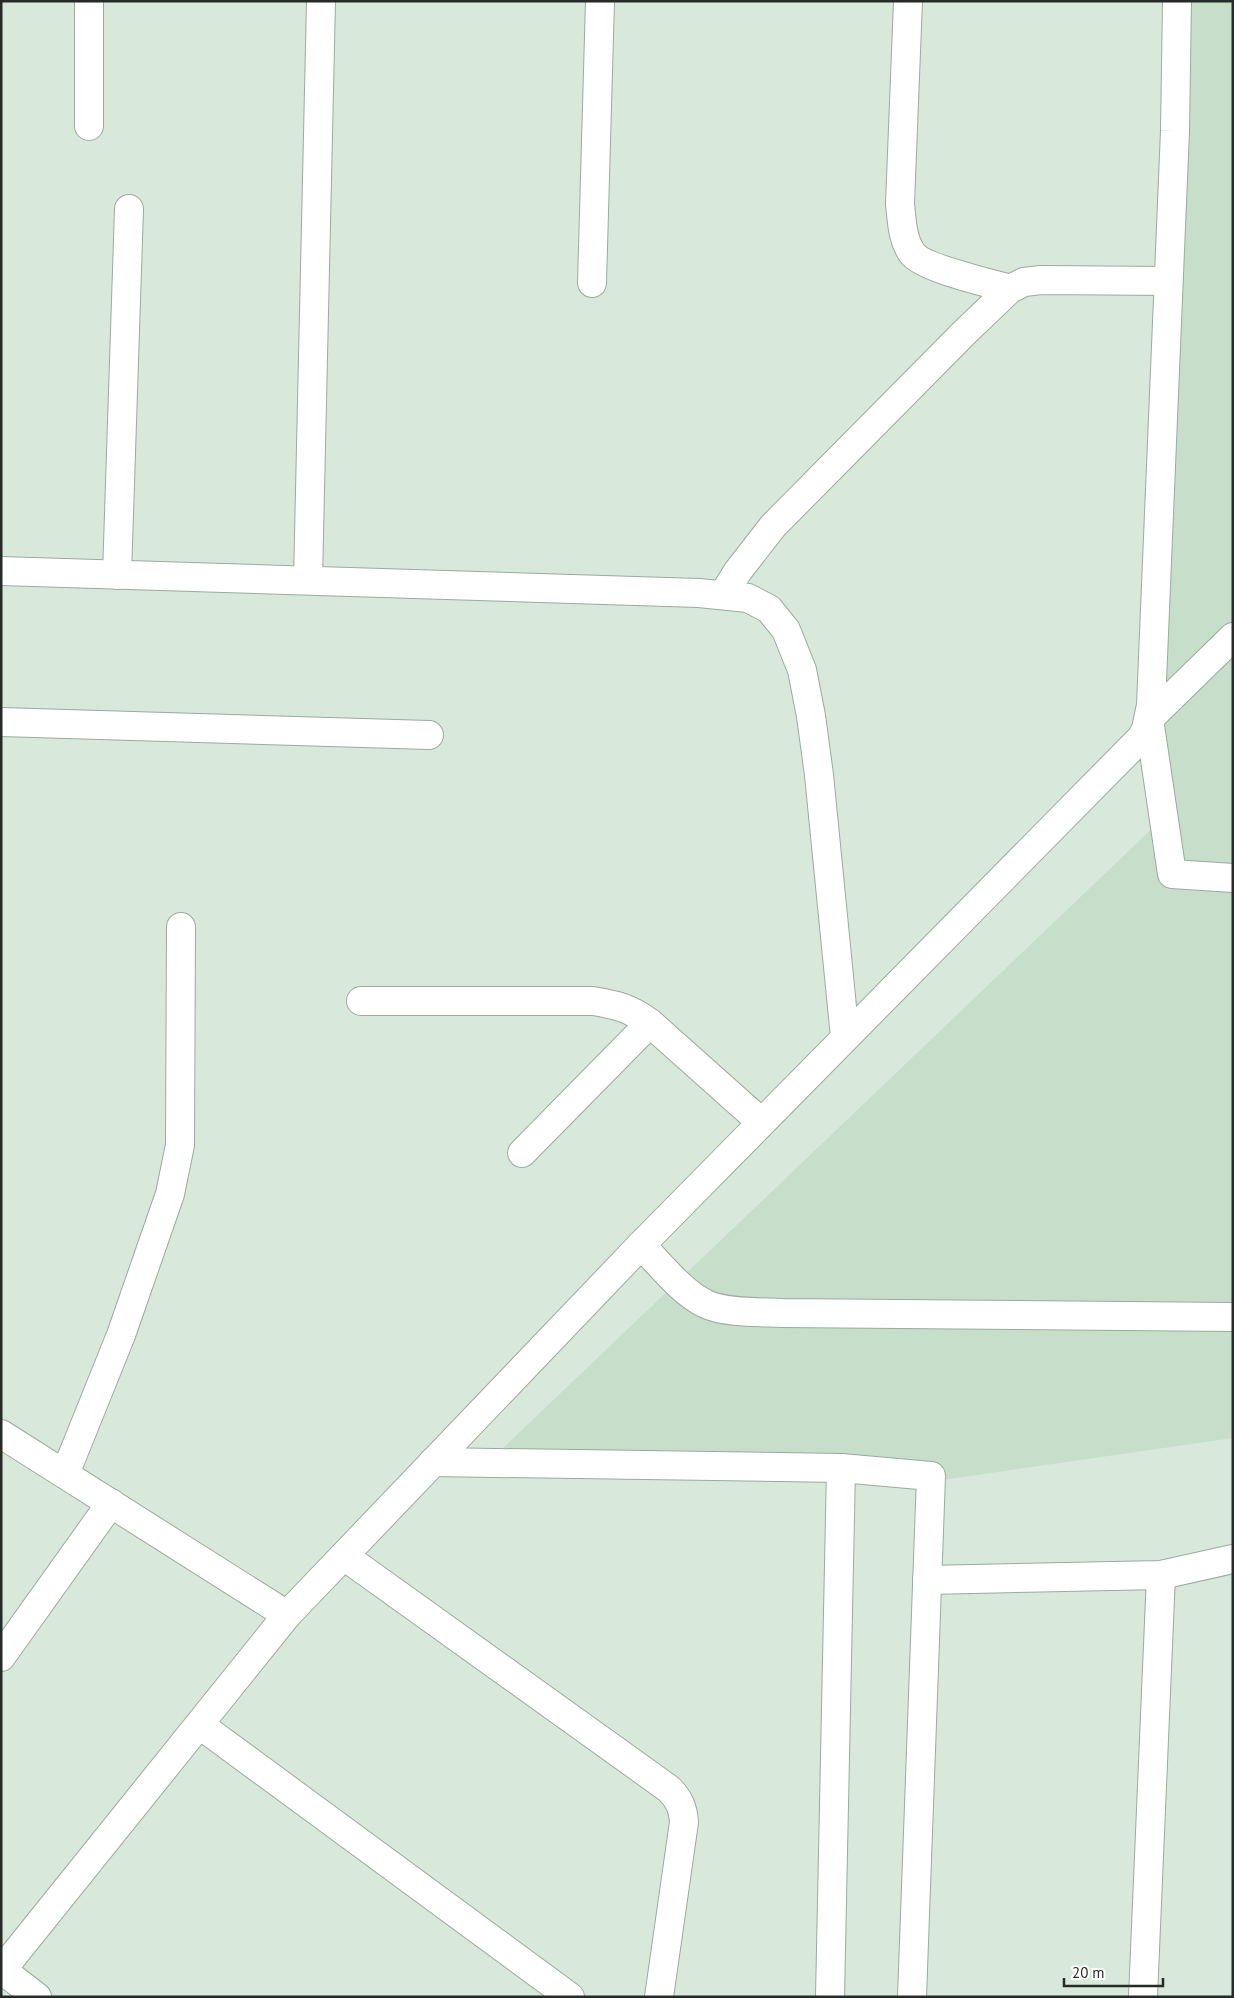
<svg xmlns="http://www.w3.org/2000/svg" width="1234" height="1998" viewBox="0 0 1234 1998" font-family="'PT Sans',sans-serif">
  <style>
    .built { fill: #c7decb }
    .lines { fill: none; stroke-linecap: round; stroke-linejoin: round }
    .minor-casing { stroke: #9bab9e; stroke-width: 30 }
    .minor { stroke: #fff; stroke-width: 28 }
  </style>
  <rect width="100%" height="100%" fill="#d8e8db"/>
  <polygon class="built" points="1191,1 1233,1 1233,1438 935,1481 479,1471 1160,821"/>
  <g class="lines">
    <g class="minor-casing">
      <g id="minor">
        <polyline points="89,1 89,126"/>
        <path d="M908,1L900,204C902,221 902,239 912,253C922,268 990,283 1010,289"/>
        <polyline points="592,283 600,1"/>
        <polyline points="1,571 699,593 748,598 769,609 786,630 802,670 811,716 819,775 845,1037"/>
        <polyline points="117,575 129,209"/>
        <polyline points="308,580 321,1"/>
        <polyline points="723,595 738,571 773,526 965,332 1010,289 1024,282 1041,280 1168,281"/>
        <polyline points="1149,719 1172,874 1233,878"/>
        <polyline points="1149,719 1233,637"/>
        <polyline points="1,722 429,735"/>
        <path d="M361,1001H593C617,1005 630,1008 650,1023L761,1122"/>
        <polyline points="522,1153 650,1023"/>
        <path d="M641,1245C659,1263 682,1293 706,1304C724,1313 761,1312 782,1313L1233,1317"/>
        <polyline points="1,1434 287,1615"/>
        <polyline points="433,1462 841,1468 931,1476 912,1997"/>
        <polyline points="65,1474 121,1335 170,1194 180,1145 181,927"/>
        <path d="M344,1556L669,1789C679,1799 683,1808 684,1822L659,1997"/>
        <polyline points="927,1580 1161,1575 1233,1559"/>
        <polyline points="1,1657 111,1503"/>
        <polyline points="200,1725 570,1997"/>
        <polyline points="2,1970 37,1997"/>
        <polyline points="1,1971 287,1615 641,1245 1141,738 1146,729 1151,705 1175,131 1177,1"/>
        <polyline points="830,1997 841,1468"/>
        <polyline points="1143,1997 1161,1575"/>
      </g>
    </g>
    <use href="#minor" class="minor"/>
  </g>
  <rect width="1234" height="1998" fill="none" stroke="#252b26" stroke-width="5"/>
  <path d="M1064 1978v8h99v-8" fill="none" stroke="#252b26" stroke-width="2.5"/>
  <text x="1072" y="1978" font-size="15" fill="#252b26" stroke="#ffffff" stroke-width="4" paint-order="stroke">20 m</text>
</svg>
